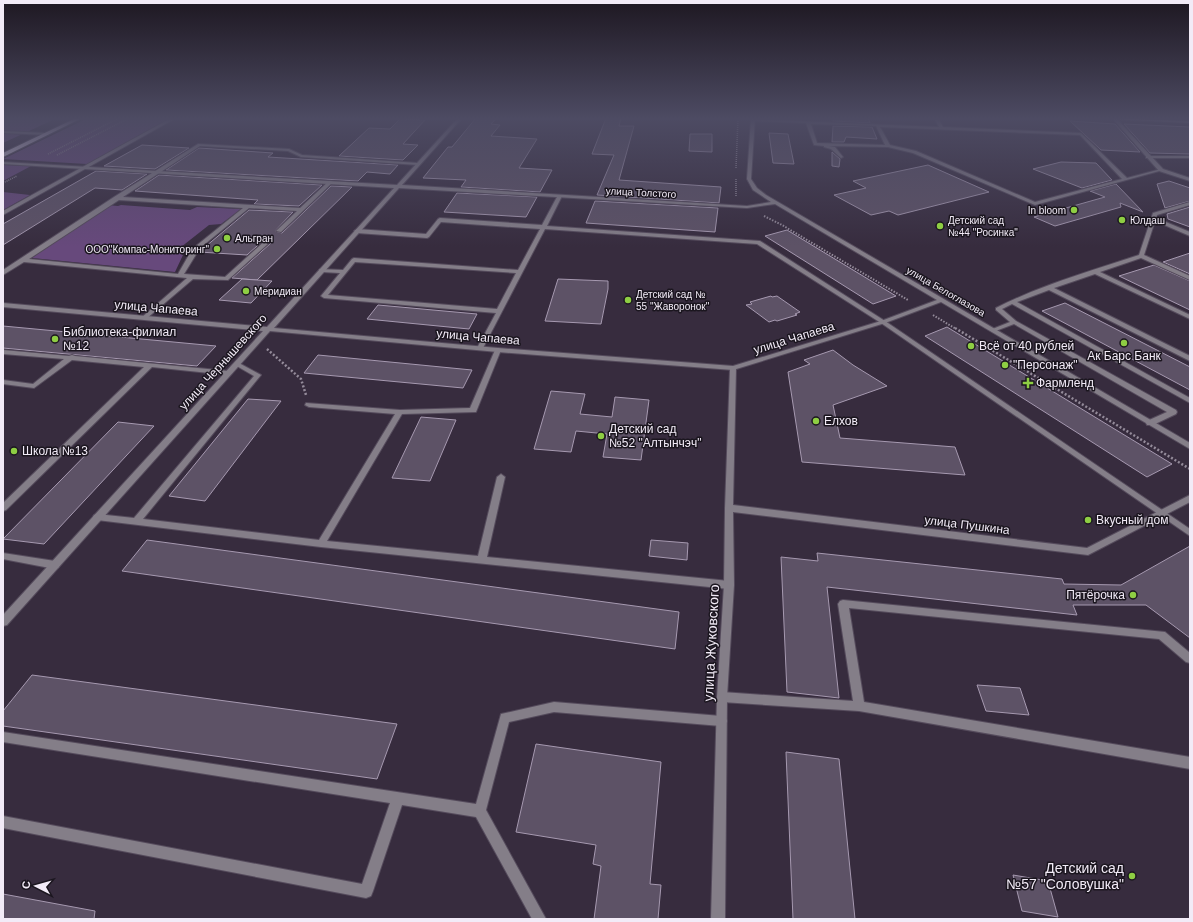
<svg xmlns="http://www.w3.org/2000/svg" width="1193" height="922" viewBox="0 0 1193 922" font-family="Arial,sans-serif">
  <style>
    .green { fill: #67497c }
    .building { fill: #5d5266; stroke: #a699b0 }
    .lines { fill: none; stroke-linecap: round; stroke-linejoin: round }
    .service-casing { stroke: #554b5c; stroke-width: 2 }
    .minor-casing { stroke: #554b5c; stroke-width: 2 }
    .tertiary-casing { stroke: #554b5c; stroke-width: 2 }
    .secondary-casing { stroke: #554b5c; stroke-width: 2 }
    .primary-casing { stroke: #554b5c; stroke-width: 2 }
    .path-far2 { stroke: #948b9a; stroke-width: 1.5; stroke-dasharray: 1 1; stroke-linecap: butt }
    .path-far1 { stroke: #948b9a; stroke-width: 2; stroke-dasharray: 1.5 1.5; stroke-linecap: butt }
    .path { stroke: #948b9a; stroke-width: 2.5; stroke-dasharray: 2 2; stroke-linecap: butt }
    .service { fill: #847e88; fill-rule: evenodd }
    .minor { fill: #847e88; fill-rule: evenodd }
    .tertiary { fill: #847e88; fill-rule: evenodd }
    .secondary { fill: #b3aaba; fill-rule: evenodd }
    .primary { fill: #d8cce1; fill-rule: evenodd }
    .poi-dot { fill: #8ece43; stroke: #1b161f; stroke-width: 1.5 }
    .labels { text-anchor: middle; stroke-width: 3; stroke-linejoin: round; paint-order: stroke }
    .far-street-label { font-size: 10px; fill: #f2ebf7; stroke: #1b161f }
    .far-poi-label { font-size: 10px; fill: #f2ebf7; stroke: #1b161f; text-anchor: start }
    .street-label { font-size: 12px; fill: #f2ebf7; stroke: #1b161f }
    .poi-label { font-size: 12px; fill: #f2ebf7; stroke: #1b161f; text-anchor: start }
    .near-street-label { font-size: 14px; fill: #f2ebf7; stroke: #1b161f }
    .near-poi-label { font-size: 14px; fill: #f2ebf7; stroke: #1b161f; text-anchor: end }
  </style>
  <rect width="100%" height="100%" fill="#372c3e"/>
  <g class="green">
    <polygon points="3,118 57,118 3,143"/>
    <polygon points="88,118 170,118 87,164 3,159"/>
    <polygon points="3,165 31,166 3,181"/>
    <polygon points="3,192 30,195 3,210"/>
    <polygon points="107,205 118,206 121,205 190,210 197,207 241,209 221,224 209,225 176,251 183,255 175,272 32,258"/>
  </g>
  <g class="building">
    <polygon points="476,118 497,118 491,124 500,125 491,136 537,139 519,168 552,170 540,192 461,187 466,180 423,178 448,147 452,147"/>
    <polygon points="606,118 621,118 619,126 634,126 619,180 721,187 719,203 597,195 614,155 592,154"/>
    <polygon points="833,118 868,118 870,123 833,121"/>
    <polygon points="400,119 425,120 403,144 418,145 403,160 339,156 369,128 390,129"/>
    <polygon points="1070,121 1115,124 1140,152 1101,150"/>
    <polygon points="1124,124 1190,127 1190,154 1150,153"/>
    <polygon points="833,126 872,127 877,139 846,137 844,142 832,142"/>
    <polygon points="769,133 788,134 794,164 773,163"/>
    <polygon points="690,134 712,134 712,152 689,151"/>
    <polygon points="142,145 189,148 155,169 104,166"/>
    <polygon points="199,148 273,153 268,157 398,165 390,174 367,172 358,181 166,170"/>
    <polygon points="832,152 840,159 839,167 832,166"/>
    <polygon points="1061,162 1096,163 1112,180 1082,188 1033,169"/>
    <polygon points="928,165 989,192 898,215 889,211 871,215 834,195 866,188 853,181"/>
    <polygon points="96,171 147,174 122,190 95,188 3,245 3,224"/>
    <polygon points="159,175 322,185 299,206 254,204 258,200 135,191"/>
    <polygon points="1169,181 1190,188 1190,201 1165,208 1157,184"/>
    <polygon points="1116,184 1143,212 1120,203 1121,207 1055,226 1034,217 1105,197 1090,191"/>
    <polygon points="331,186 352,187 257,280 232,278 272,242 272,238 266,238 247,255 199,252 249,210 293,212 275,231 282,233"/>
    <polygon points="457,193 537,197 526,217 444,212"/>
    <polygon points="595,201 718,208 715,232 586,223"/>
    <polygon points="1190,207 1190,227 1168,219 1167,214"/>
    <polygon points="787,230 896,296 873,304 765,236"/>
    <polygon points="1190,253 1190,274 1163,262"/>
    <polygon points="1154,265 1190,281 1190,310 1119,276"/>
    <polygon points="242,279 272,281 251,303 219,300"/>
    <polygon points="558,279 608,281 608,289 601,324 545,321"/>
    <polygon points="771,296 772,297 777,296 800,312 795,314 797,315 777,321 775,320 769,322 746,305 752,304 750,302"/>
    <polygon points="1065,303 1190,367 1190,390 1042,311"/>
    <polygon points="378,305 477,314 469,329 367,319"/>
    <polygon points="3,326 216,346 197,366 3,348"/>
    <polygon points="947,327 1172,464 1147,477 925,336"/>
    <polygon points="833,350 853,365 887,386 833,405 840,438 955,447 965,475 802,462 788,372 810,364 804,360"/>
    <polygon points="318,355 472,370 463,388 304,373"/>
    <polygon points="551,391 585,394 580,414 612,417 615,397 649,400 641,460 603,457 607,434 576,431 571,452 534,449"/>
    <polygon points="248,399 281,401 205,501 169,496"/>
    <polygon points="421,417 456,420 430,481 392,478"/>
    <polygon points="118,422 154,426 44,544 3,539"/>
    <polygon points="147,540 679,612 675,649 122,571"/>
    <polygon points="651,540 688,543 687,560 649,556"/>
    <polygon points="1190,546 1190,638 1146,605 1073,605 1077,615 827,587 839,698 787,692 781,557 818,561 817,553 1062,579 1064,584 1121,585"/>
    <polygon points="32,675 397,724 377,779 3,726 3,711"/>
    <polygon points="977,685 1020,688 1029,715 986,711"/>
    <polygon points="536,744 661,762 650,884 661,885 658,919 594,919 601,866 593,864 596,845 516,832"/>
    <polygon points="786,752 839,759 855,919 793,919"/>
    <polygon points="1013,875 1048,881 1058,917 1022,911"/>
    <polygon points="3,894 95,911 94,919 3,919"/>
  </g>
  <g class="lines">
    <g class="service-casing">
      <g id="service">
        <path d="M934,118H938L943,127L1081,133L1127,178L1161,169L1163,170L1035,205L913,153L888,147L829,146L835,147L843,157L841,158L831,149L824,147V146L814,145L806,123L753,121L751,120L753,119L939,127ZM811,124L876,126L885,145L817,143ZM880,127L1080,135L1122,179L1035,202L916,151L890,145Z"/>
        <polygon points="3,131 47,133 49,134 47,135 3,133"/>
        <path d="M198,144L289,149L302,155L418,163L420,164L418,165L301,157L288,151L200,146L123,197L300,208L329,181L333,182L281,232L276,231L297,211L249,208L200,248L184,274L225,277L267,239H271V241L228,280L193,279L146,319H142L141,318L187,278L24,262L3,275V270L114,197ZM119,200L243,208L196,246L190,253L178,274L29,259Z"/>
        <rect x="1146" y="156" width="44" height="2"/>
        <path d="M558,195L562,196L547,226L760,241L885,321L1190,529V536L881,323L757,244L545,229L483,348L480,350L477,348L496,313L324,298L321,296L340,273L322,272L319,270L320,269L343,270L352,259L354,258L518,270L540,229L441,222L429,237L427,238L357,233L354,231L357,229L426,234L438,219L440,218L542,225ZM355,262L516,273L497,309L328,295Z"/>
        <path d="M1190,202V205L1157,215L1156,218L1190,232V236L1155,221L1144,255L1190,276V280L1141,258L1100,272L1190,315V319L1095,274L1054,288L1190,356V361L1049,290L1017,302L1190,398V403L1012,304L1002,309L1016,321L1176,410L1177,412L1176,414L1153,425H1147L1146,423L1147,421L1167,412L1014,324L993,332L990,330L1010,322L996,310V308C1041,285 1091,271 1139,255L1153,213Z"/>
        <polygon points="498,348 501,350 476,412 402,414 327,541 478,556 497,477 501,474 505,477 487,557 729,581 732,582 734,585 732,588 729,589 321,547 97,520 94,519 93,517 94,515 97,514 134,518 254,376 235,365 234,364 235,363 237,362 261,375 143,519 319,540 395,414 309,407 305,405 306,403 400,410 470,408 495,350"/>
        <polygon points="3,350 69,356 72,355 75,356 228,371 231,373 228,375 152,367 6,510 3,511 3,503 144,367 72,360 34,388 3,384 3,380 33,384 64,359 3,354"/>
        <polygon points="3,553 55,561 58,562 60,565 58,568 55,569 3,559"/>
        <polygon points="843,600 1165,632 1190,653 1190,663 1186,662 1159,639 849,608 864,702 1190,757 1190,769 859,711 722,702 718,700 717,697 718,694 722,692 853,701 838,604 840,601"/>
        <polygon points="554,702 721,716 725,717 727,721 725,725 721,726 554,712 509,722 486,810 546,919 532,919 476,817 402,805 373,891 371,896 366,898 3,828 3,816 362,884 390,803 3,742 3,732 476,804 501,714"/>
      </g>
    </g>
    <g class="minor-casing">
      <g id="minor">
        <polygon points="171,118 176,118 3,215 3,211"/>
        <polygon points="1112,118 1116,118 1163,169 1190,178 1190,181 1159,171"/>
        <polygon points="733,366 736,368 733,505 1087,548 1190,495 1190,502 1088,555 733,512 734,585 727,697 725,919 711,919 717,697 724,585 725,508 730,368"/>
      </g>
    </g>
    <g class="tertiary-casing">
      <path id="tertiary" d="M458,118H462L402,185L747,206L771,202L753,190L747,179L751,118H755L751,179L757,188L766,195L1190,443V449L941,302L885,323L733,370L498,352L270,331L7,625L3,626V615L263,331L3,307V303L267,327L394,188L3,164V162L397,185ZM399,188L747,208L775,204L937,300L881,321L733,366L498,348L274,328Z"/>
    </g>
    <g class="secondary-casing">
      <polygon id="secondary" points="1105,118 1190,121 1190,123 1107,119"/>
    </g>
    <g class="primary-casing">
      <polygon id="primary" points="76,118 82,118 3,157 3,153"/>
    </g>
    <g class="path-far2">
      <polyline points="1071,118 1096,119"/>
      <polyline points="48,154 119,118"/>
      <polyline points="57,155 129,118"/>
      <polyline points="736,168 738,118"/>
      <polyline points="736,179 736,196"/>
      <polyline points="3,183 17,176"/>
    </g>
    <g class="path-far1">
      <polyline points="764,216 782,225 908,300"/>
      <polyline points="933,315 956,329"/>
    </g>
    <g class="path">
      <polyline points="955,328 1190,469"/>
      <polyline points="267,349 301,379 306,395"/>
    </g>
    <use href="#service" class="service"/>
    <use href="#minor" class="minor"/>
    <use href="#tertiary" class="tertiary"/>
    <use href="#secondary" class="secondary"/>
    <use href="#primary" class="primary"/>
  </g>
  <linearGradient id="sky" x2="0" y2="1"><stop stop-color="#1e1822"/><stop offset="0.48" stop-color="#4d4b63"/><stop offset="1" stop-color="#4d4b63" stop-opacity="0"/></linearGradient>
  <rect width="1193" height="247" fill="url(#sky)"/>
  <g class="poi-dot">
    <circle cx="1074" cy="210" r="4"/>
    <circle cx="1122" cy="220" r="4"/>
    <circle cx="940" cy="226" r="4"/>
    <circle cx="227" cy="238" r="4"/>
    <circle cx="217" cy="249" r="4"/>
    <circle cx="246" cy="291" r="4"/>
    <circle cx="628" cy="300" r="4"/>
    <circle cx="55" cy="339" r="4"/>
    <circle cx="1124" cy="343" r="4"/>
    <circle cx="971" cy="346" r="4"/>
    <circle cx="1005" cy="365" r="4"/>
    <path d="M1026 377h4v4h4v4h-4v4h-4v-4h-4v-4h4z"/>
    <circle cx="816" cy="421" r="4"/>
    <circle cx="601" cy="436" r="4"/>
    <circle cx="14" cy="451" r="4"/>
    <circle cx="1088" cy="520" r="4"/>
    <circle cx="1133" cy="595" r="4"/>
    <circle cx="1132" cy="876" r="4"/>
  </g>
  <g class="labels">
    <g class="far-street-label">
      <text transform="translate(641 192) rotate(3)" y="4">улица Толстого</text>
      <text transform="translate(946 291) rotate(30)" y="4">улица Белоглазова</text>
    </g>
    <g class="far-poi-label">
      <text x="1066" y="214" text-anchor="end">In bloom</text>
      <text x="948" y="224">Детский сад<tspan x="948" dy="12">№44 "Росинка"</tspan></text>
      <text x="1130" y="224">Юлдаш</text>
      <text x="235" y="242">Альгран</text>
      <text x="209" y="253" text-anchor="end">ООО"Компас-Мониторинг"</text>
      <text x="254" y="295">Меридиан</text>
      <text x="636" y="298">Детский сад №<tspan x="636" dy="12">55 "Жаворонок"</tspan></text>
    </g>
    <g class="street-label">
      <text transform="translate(156 308) rotate(5)" y="4">улица Чапаева</text>
      <text transform="translate(478 337) rotate(5)" y="4">улица Чапаева</text>
      <text transform="translate(794 338) rotate(-17)" y="4">улица Чапаева</text>
      <text transform="translate(223 362) rotate(-48)" y="4">улица Чернышевского</text>
      <text transform="translate(967 525) rotate(7)" y="4">улица Пушкина</text>
    </g>
    <g class="poi-label">
      <text x="63" y="336">Библиотека-филиал<tspan x="63" dy="14">№12</tspan></text>
      <text x="979" y="350">Всё от 40 рублей</text>
      <text x="1124" y="360" text-anchor="middle">Ак Барс Банк</text>
      <text x="1013" y="369">"Персонаж"</text>
      <text x="1036" y="387">Фармленд</text>
      <text x="824" y="425">Елхов</text>
      <text x="609" y="433">Детский сад<tspan x="609" dy="14">№52 "Алтынчэч"</tspan></text>
      <text x="22" y="455">Школа №13</text>
      <text x="1096" y="524">Вкусный дом</text>
      <text x="1125" y="599" text-anchor="end">Пятёрочка</text>
    </g>
    <g class="near-street-label">
      <text transform="translate(711 643) rotate(-87)" y="5">улица Жуковского</text>
    </g>
    <g class="near-poi-label">
      <text x="1124" y="873">Детский сад<tspan x="1124" dy="16">№57 "Соловушка"</tspan></text>
    </g>
  </g>
  <rect width="1193" height="922" fill="none" stroke="#f2ebf7" stroke-width="8"/>
  <g transform="translate(36 886) rotate(276)" stroke="#1b161f" stroke-width="3" paint-order="stroke">
  <path d="M0-3L7 15L0 10L-7 15Z" fill="#f2ebf7"/>
  <text y="-6" font-size="11" font-weight="bold" text-anchor="middle" fill="#f2ebf7">С</text>
  </g>
</svg>
